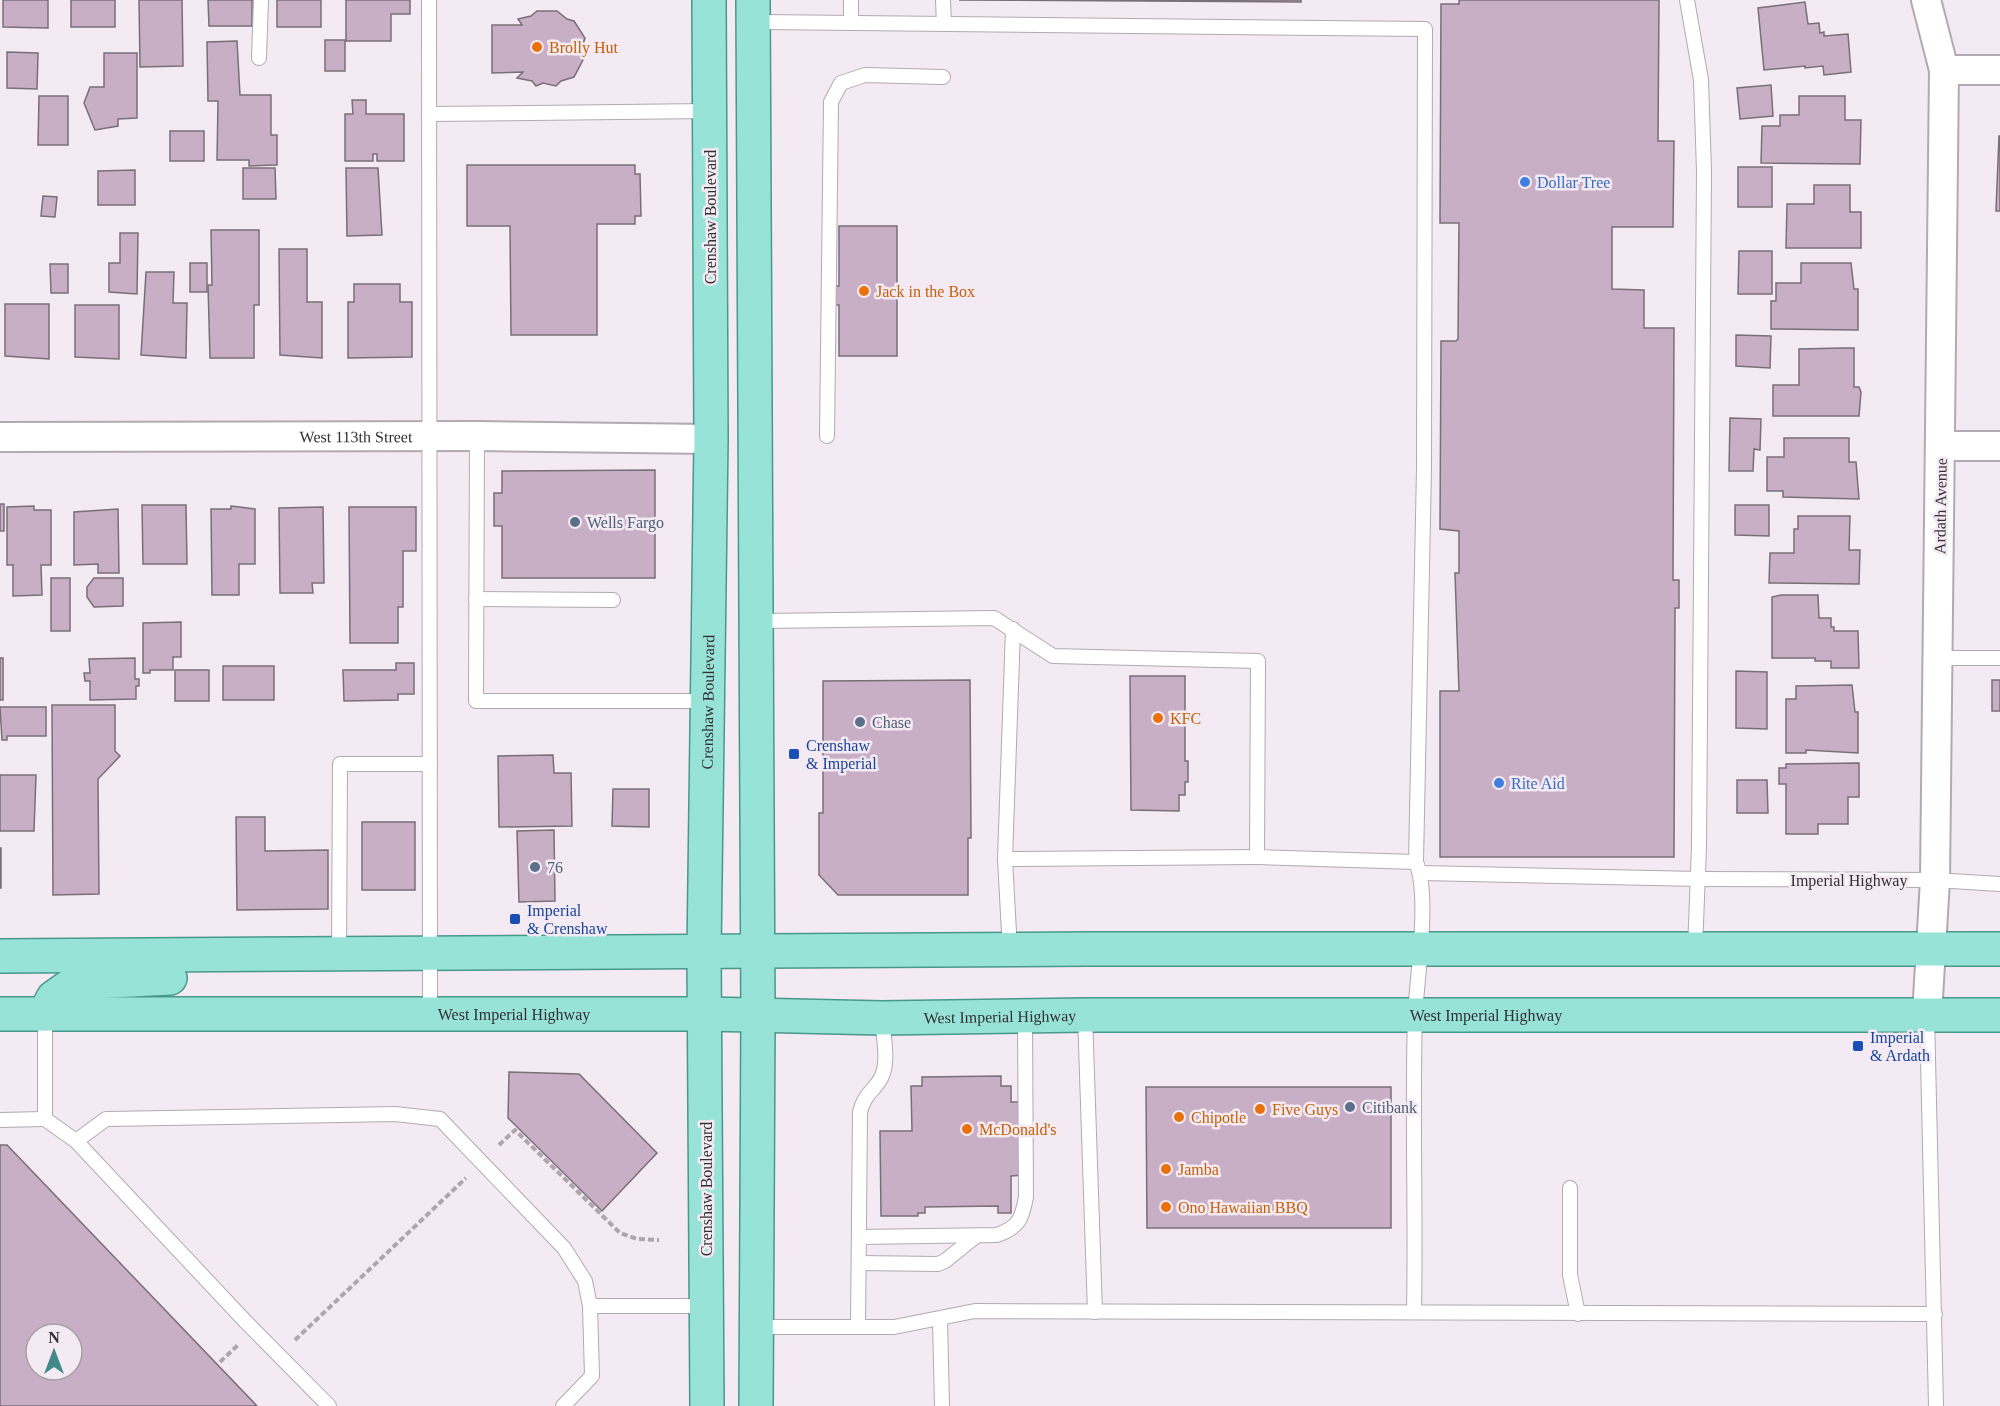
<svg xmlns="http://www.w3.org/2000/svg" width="2000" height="1406" viewBox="0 0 2000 1406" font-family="Georgia,serif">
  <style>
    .building { fill: #c9afc6; stroke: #786f77; stroke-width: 1.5; fill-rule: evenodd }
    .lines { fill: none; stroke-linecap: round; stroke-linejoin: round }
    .lane-casing { stroke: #b2a9b2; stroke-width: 16 }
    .street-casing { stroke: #b2a9b2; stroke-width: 32 }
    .primary-casing { stroke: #48988c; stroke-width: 36 }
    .path { stroke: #ada6ad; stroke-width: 4; stroke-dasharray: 6 3; stroke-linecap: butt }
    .lane { stroke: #fff; stroke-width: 14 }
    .street { stroke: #fff; stroke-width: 28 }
    .primary { stroke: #98e3d7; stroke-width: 33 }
    .food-dot { fill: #e8710a; stroke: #f4eaf3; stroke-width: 2 }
    .shop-dot { fill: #3f7fe0; stroke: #f4eaf3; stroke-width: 2 }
    .service-dot { fill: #5c6f8a; stroke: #f4eaf3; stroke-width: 2 }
    .transit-dot { fill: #1a4fb4; stroke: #f4eaf3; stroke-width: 2 }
    .labels { text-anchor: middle; stroke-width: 5; stroke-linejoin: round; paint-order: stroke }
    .food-label { font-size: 16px; fill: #c56008; stroke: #f4eaf3; text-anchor: start }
    .shop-label { font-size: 16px; fill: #366cbe; stroke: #f4eaf3; text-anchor: start }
    .street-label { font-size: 16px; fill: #333033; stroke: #f4eaf3 }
    .service-label { font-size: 16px; fill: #4e5e75; stroke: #f4eaf3; text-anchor: start }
    .transit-label { font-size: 16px; fill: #164399; stroke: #f4eaf3; text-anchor: start }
  </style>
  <rect width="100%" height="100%" fill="#f4eaf3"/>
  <g class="building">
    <polygon points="3,0 48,0 48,28 3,27"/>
    <rect x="71" y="0" width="44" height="27"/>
    <polygon points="139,0 182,0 183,66 140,67"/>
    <polygon points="208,0 252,0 252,26 209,26"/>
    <rect x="277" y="0" width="44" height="27"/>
    <polygon points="346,0 410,0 410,14 391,14 391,41 346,41"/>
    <polygon points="959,0 1301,0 1301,2"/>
    <polygon points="1459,0 1659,0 1658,141 1674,141 1673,227 1612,227 1612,289 1644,290 1644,328 1674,328 1673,580 1679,580 1679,608 1675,608 1674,857 1440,857 1440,691 1459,691 1455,573 1459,573 1459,531 1440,529 1441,341 1456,341 1458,339 1459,223 1440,223 1441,4 1459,4"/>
    <polygon points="1805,2 1808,24 1819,23 1820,33 1824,32 1824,36 1848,34 1851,72 1824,75 1823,66 1805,68 1805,66 1764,70 1758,8"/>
    <polygon points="537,11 557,11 567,19 574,21 585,38 581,51 584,58 574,77 561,81 556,86 543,83 536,86 532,81 517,78 523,72 492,73 492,25 522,25 518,19 531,16"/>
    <rect x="325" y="40" width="20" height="31"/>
    <polygon points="237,41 240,95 271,95 271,135 277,135 277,165 249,166 249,160 217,160 218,101 208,101 207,42"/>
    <polygon points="7,52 38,53 37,89 7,88"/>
    <polygon points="104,53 137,53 137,118 118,119 118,126 95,130 84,103 90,87 104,87"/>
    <polygon points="1771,85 1773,116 1740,119 1737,88"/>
    <polygon points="39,96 68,96 68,145 38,145"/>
    <polygon points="1799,96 1845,96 1845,120 1861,120 1860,164 1761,163 1762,126 1780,126 1780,115 1799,115"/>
    <polygon points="352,100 366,100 366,114 404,114 404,161 377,161 377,154 373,154 373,161 345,161 345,114 353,114"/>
    <rect x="170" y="131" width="34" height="30"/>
    <polygon points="1999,136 2000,136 2000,211 1996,211"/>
    <polygon points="467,165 635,165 635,174 640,174 641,216 635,216 635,224 597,224 597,335 511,335 510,226 467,226"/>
    <rect x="1738" y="167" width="34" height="40"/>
    <polygon points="243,168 275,168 276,199 243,199"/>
    <polygon points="346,168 378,168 382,235 347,236"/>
    <polygon points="135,170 135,205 98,205 98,171"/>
    <polygon points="1814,185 1850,185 1850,212 1861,212 1861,248 1786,248 1787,204 1814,204"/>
    <polygon points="43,196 57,197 55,217 41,216"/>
    <polygon points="839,226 897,226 897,356 839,356 839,305 830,305 830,286 839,286"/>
    <polygon points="211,230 259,230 259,305 254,305 254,358 210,358 208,285 212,285"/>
    <polygon points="120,233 138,233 137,294 109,292 109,263 120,263"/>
    <polygon points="279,249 307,249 307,302 322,302 322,358 280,355"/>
    <polygon points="1739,251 1772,251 1772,294 1738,294"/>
    <rect x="190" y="263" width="17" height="29"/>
    <polygon points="1801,263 1851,263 1854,289 1858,289 1858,330 1771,329 1771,301 1776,301 1776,283 1801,283"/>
    <polygon points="50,264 68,264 68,293 51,293"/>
    <polygon points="146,272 174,272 173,303 187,303 186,358 141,355"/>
    <polygon points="354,284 400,284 400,302 412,302 412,357 348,358 348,302 354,302"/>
    <polygon points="5,304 49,304 49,359 5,356"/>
    <polygon points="75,305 119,305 119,359 75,357"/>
    <polygon points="1736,335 1771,336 1770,368 1736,366"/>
    <polygon points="1843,348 1854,348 1854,387 1859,387 1861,392 1859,416 1773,416 1773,385 1799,385 1799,349"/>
    <polygon points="1730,418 1761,419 1760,450 1754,449 1753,471 1729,471"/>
    <polygon points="1784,438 1849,438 1849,462 1856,462 1859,499 1783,497 1783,491 1767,491 1767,457 1784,457"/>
    <polygon points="655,470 655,578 502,578 502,526 494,526 494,493 502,493 502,471"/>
    <rect x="0" y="504" width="4" height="27"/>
    <polygon points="142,505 186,505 187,564 143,564"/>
    <polygon points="1735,505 1769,505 1769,536 1735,535"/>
    <polygon points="34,506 34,510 51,510 51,565 41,565 42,595 13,596 13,565 7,565 7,507"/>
    <polygon points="231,506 255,509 255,564 239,564 239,595 212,595 211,509 231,509"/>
    <polygon points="323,507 324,583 312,583 313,593 280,593 279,508"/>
    <polygon points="349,507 416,507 416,551 403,551 403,607 398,607 398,643 350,643"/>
    <polygon points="118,509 119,573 98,573 98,564 74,565 74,512"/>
    <polygon points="1798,516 1850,516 1849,550 1860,550 1859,584 1769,583 1770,553 1794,553 1794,529 1798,529"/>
    <rect x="51" y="578" width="19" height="53"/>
    <polygon points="94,578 123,578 123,606 94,607 87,597 87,587"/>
    <polygon points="1781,595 1818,595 1819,618 1831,618 1831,627 1834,627 1834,631 1858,631 1859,668 1831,668 1831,661 1815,661 1815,658 1772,658 1772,597"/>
    <polygon points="181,622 181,657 173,657 173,670 150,670 150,673 143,673 143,623"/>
    <rect x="0" y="658" width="3" height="42"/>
    <polygon points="135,658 135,679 139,679 139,686 136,686 136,699 90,700 90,681 85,681 84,673 90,673 89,659"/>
    <polygon points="396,663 414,663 414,694 398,694 398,700 344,701 343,670 396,670"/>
    <rect x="223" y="666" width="51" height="34"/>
    <rect x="175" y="670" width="34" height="31"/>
    <polygon points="1736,671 1767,672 1767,729 1736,728"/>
    <polygon points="1130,676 1185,676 1185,761 1188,761 1188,782 1185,782 1185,795 1179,795 1179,811 1131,810"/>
    <polygon points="970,680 971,838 968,838 968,895 838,895 819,875 819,813 823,813 823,681"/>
    <rect x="1992" y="680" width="8" height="31"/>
    <polygon points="1852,685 1855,712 1858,712 1858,753 1806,750 1806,753 1786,753 1786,699 1796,699 1796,686"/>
    <polygon points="52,705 115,705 115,751 120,756 98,779 99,894 53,895"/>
    <polygon points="0,707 46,707 46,736 7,736 7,740 2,740"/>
    <polygon points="553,755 554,773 571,773 572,826 499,827 498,756"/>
    <polygon points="1859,763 1859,797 1848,797 1848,824 1818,824 1818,834 1786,834 1786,784 1779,784 1779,768 1786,768 1786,764"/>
    <polygon points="0,775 36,775 34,831 0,831"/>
    <polygon points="1737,780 1767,780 1768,813 1737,813"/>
    <polygon points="613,789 649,789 649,827 612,826"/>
    <polygon points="236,817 265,817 265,851 328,850 328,909 237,910"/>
    <rect x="362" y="822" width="53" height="68"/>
    <polygon points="554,830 555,901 519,902 517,831"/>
    <rect x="0" y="848" width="1" height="40"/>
    <polygon points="509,1072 579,1074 657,1153 602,1211 508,1118"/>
    <polygon points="1001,1076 1001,1086 1011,1086 1011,1102 1023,1102 1023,1175 1011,1176 1011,1213 998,1213 998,1206 925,1207 925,1213 918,1213 918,1216 881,1216 880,1131 912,1131 911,1086 922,1086 922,1077"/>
    <polygon points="1146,1087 1391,1087 1391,1228 1147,1228"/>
    <path d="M0,1145H7L257,1406H0ZM36,1334H72V1370H36Z"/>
  </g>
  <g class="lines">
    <g class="lane-casing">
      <g id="lane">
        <polyline points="429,0 430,1014"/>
        <polyline points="943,0 944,24"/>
        <polyline points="1687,0 1701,80 1704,171 1699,847 1695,949"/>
        <path d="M752,22L1425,29L1424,468L1416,862C1430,895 1417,977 1415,1015C1412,1114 1416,1213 1414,1311"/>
        <polyline points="851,23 851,0"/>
        <polyline points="259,58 261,0"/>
        <polyline points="429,114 709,111"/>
        <polyline points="477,436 476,701 707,701"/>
        <polyline points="827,436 831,102 841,83 865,75 943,77"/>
        <polyline points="476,599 613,600"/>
        <polyline points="757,621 994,618 1053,656 1258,661 1257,857 1416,862"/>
        <polyline points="1938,658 2000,658"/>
        <polyline points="1005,859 1257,857"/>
        <polyline points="1421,873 1699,879 1935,880 2000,884"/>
        <polyline points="1010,951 1005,859 1013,629"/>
        <polyline points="339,955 340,764 430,764"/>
        <polyline points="45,1014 45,1119 76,1141 245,1321 329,1406"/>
        <polyline points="1085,1015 1095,1312"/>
        <polyline points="1927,1015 1936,1406"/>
        <polyline points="0,1120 45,1119"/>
        <polyline points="76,1141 106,1119 395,1114 440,1119 564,1248 585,1281 590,1306 707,1306"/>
        <polyline points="1570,1188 1570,1275 1578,1314"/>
        <path d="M859,1237L997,1235C1019,1227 1022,1219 1026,1197L1025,1016"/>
        <polyline points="859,1263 938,1264 945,1261 976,1236"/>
        <polyline points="940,1319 942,1406"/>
        <path d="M858,1326L860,1112C865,1092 875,1091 882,1076C889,1060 883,1035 882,1018"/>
        <polyline points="757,1327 894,1327 975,1311 1935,1314"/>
        <polyline points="563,1406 592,1376 590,1306"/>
      </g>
    </g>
    <g class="street-casing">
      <g id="street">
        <polyline points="1926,0 1944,70 1935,880 1927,1015"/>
        <polyline points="1944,70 2000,70"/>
        <path id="s1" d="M0,437L477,436L711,439"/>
        <polyline points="1941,446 2000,446"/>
      </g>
    </g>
    <g class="primary-casing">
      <g id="primary">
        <polyline points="753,0 758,1015 756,1406"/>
        <polyline points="0,956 1090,949 2000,949"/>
        <path id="s2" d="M0,1014H705L882,1018L1085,1015H2000"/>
        <polyline points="45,1014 53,998 74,983 170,978"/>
        <path id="s3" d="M707,1406L704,953L711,439L709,0"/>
      </g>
    </g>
    <g class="path">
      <polyline points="499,1145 515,1130 620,1233 637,1239 659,1240"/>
      <polyline points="295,1340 466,1178"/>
      <polyline points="220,1362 238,1345"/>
    </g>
    <use href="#lane" class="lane"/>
    <use href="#street" class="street"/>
    <use href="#primary" class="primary"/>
  </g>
  <g class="food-dot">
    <circle cx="537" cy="47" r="6"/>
    <circle cx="864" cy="291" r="6"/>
    <circle cx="1158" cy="718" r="6"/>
    <circle cx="1260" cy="1109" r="6"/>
    <circle cx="1179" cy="1117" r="6"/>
    <circle cx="967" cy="1129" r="6"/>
    <circle cx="1166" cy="1169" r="6"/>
    <circle cx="1166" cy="1207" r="6"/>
  </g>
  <g class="shop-dot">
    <circle cx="1525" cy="182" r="6"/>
    <circle cx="1499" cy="783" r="6"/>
  </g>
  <g class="service-dot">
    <circle cx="575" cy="522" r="6"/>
    <circle cx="860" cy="722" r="6"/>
    <circle cx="535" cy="867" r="6"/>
    <circle cx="1350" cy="1107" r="6"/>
  </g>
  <g class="transit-dot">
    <rect x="788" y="748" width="12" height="12" rx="3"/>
    <rect x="509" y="913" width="12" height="12" rx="3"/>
    <rect x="1852" y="1040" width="12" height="12" rx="3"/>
  </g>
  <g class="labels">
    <g class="food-label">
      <text x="549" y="53">Brolly Hut</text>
      <text x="876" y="297">Jack in the Box</text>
      <text x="1170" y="724">KFC</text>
      <text x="1272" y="1115">Five Guys</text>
      <text x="1191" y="1123">Chipotle</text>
      <text x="979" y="1135">McDonald's</text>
      <text x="1178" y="1175">Jamba</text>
      <text x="1178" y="1213">Ono Hawaiian BBQ</text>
    </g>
    <g class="shop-label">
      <text x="1537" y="188">Dollar Tree</text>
      <text x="1511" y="789">Rite Aid</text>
    </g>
    <g class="street-label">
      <text transform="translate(710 217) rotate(-90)" y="6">Crenshaw Boulevard</text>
      <text dy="6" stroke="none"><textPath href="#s1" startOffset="356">West 113th Street</textPath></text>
      <text transform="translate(1940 506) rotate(-89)" y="6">Ardath Avenue</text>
      <text dy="6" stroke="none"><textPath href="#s3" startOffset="704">Crenshaw Boulevard</textPath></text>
      <text x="1849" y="886">Imperial Highway</text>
      <text dy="6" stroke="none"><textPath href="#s2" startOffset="514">West Imperial Highway</textPath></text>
      <text dy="6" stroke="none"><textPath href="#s2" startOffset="1486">West Imperial Highway</textPath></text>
      <text dy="6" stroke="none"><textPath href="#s2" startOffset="1000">West Imperial Highway</textPath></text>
      <text transform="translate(706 1189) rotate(-90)" y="6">Crenshaw Boulevard</text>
    </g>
    <g class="service-label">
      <text x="587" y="528">Wells Fargo</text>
      <text x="872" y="728">Chase</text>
      <text x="547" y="873">76</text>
      <text x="1362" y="1113">Citibank</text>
    </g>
    <g class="transit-label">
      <text x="806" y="751">Crenshaw<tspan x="806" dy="18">&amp; Imperial</tspan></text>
      <text x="527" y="916">Imperial<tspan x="527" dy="18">&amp; Crenshaw</tspan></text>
      <text x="1870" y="1043">Imperial<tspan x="1870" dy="18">&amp; Ardath</tspan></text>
    </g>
  </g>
  <g transform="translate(54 1352)"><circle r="28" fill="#f4eaf3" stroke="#a7a0a6" stroke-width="1.5"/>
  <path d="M0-4.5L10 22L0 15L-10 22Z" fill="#428a8a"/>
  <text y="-9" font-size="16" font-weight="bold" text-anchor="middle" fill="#333033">N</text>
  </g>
</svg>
